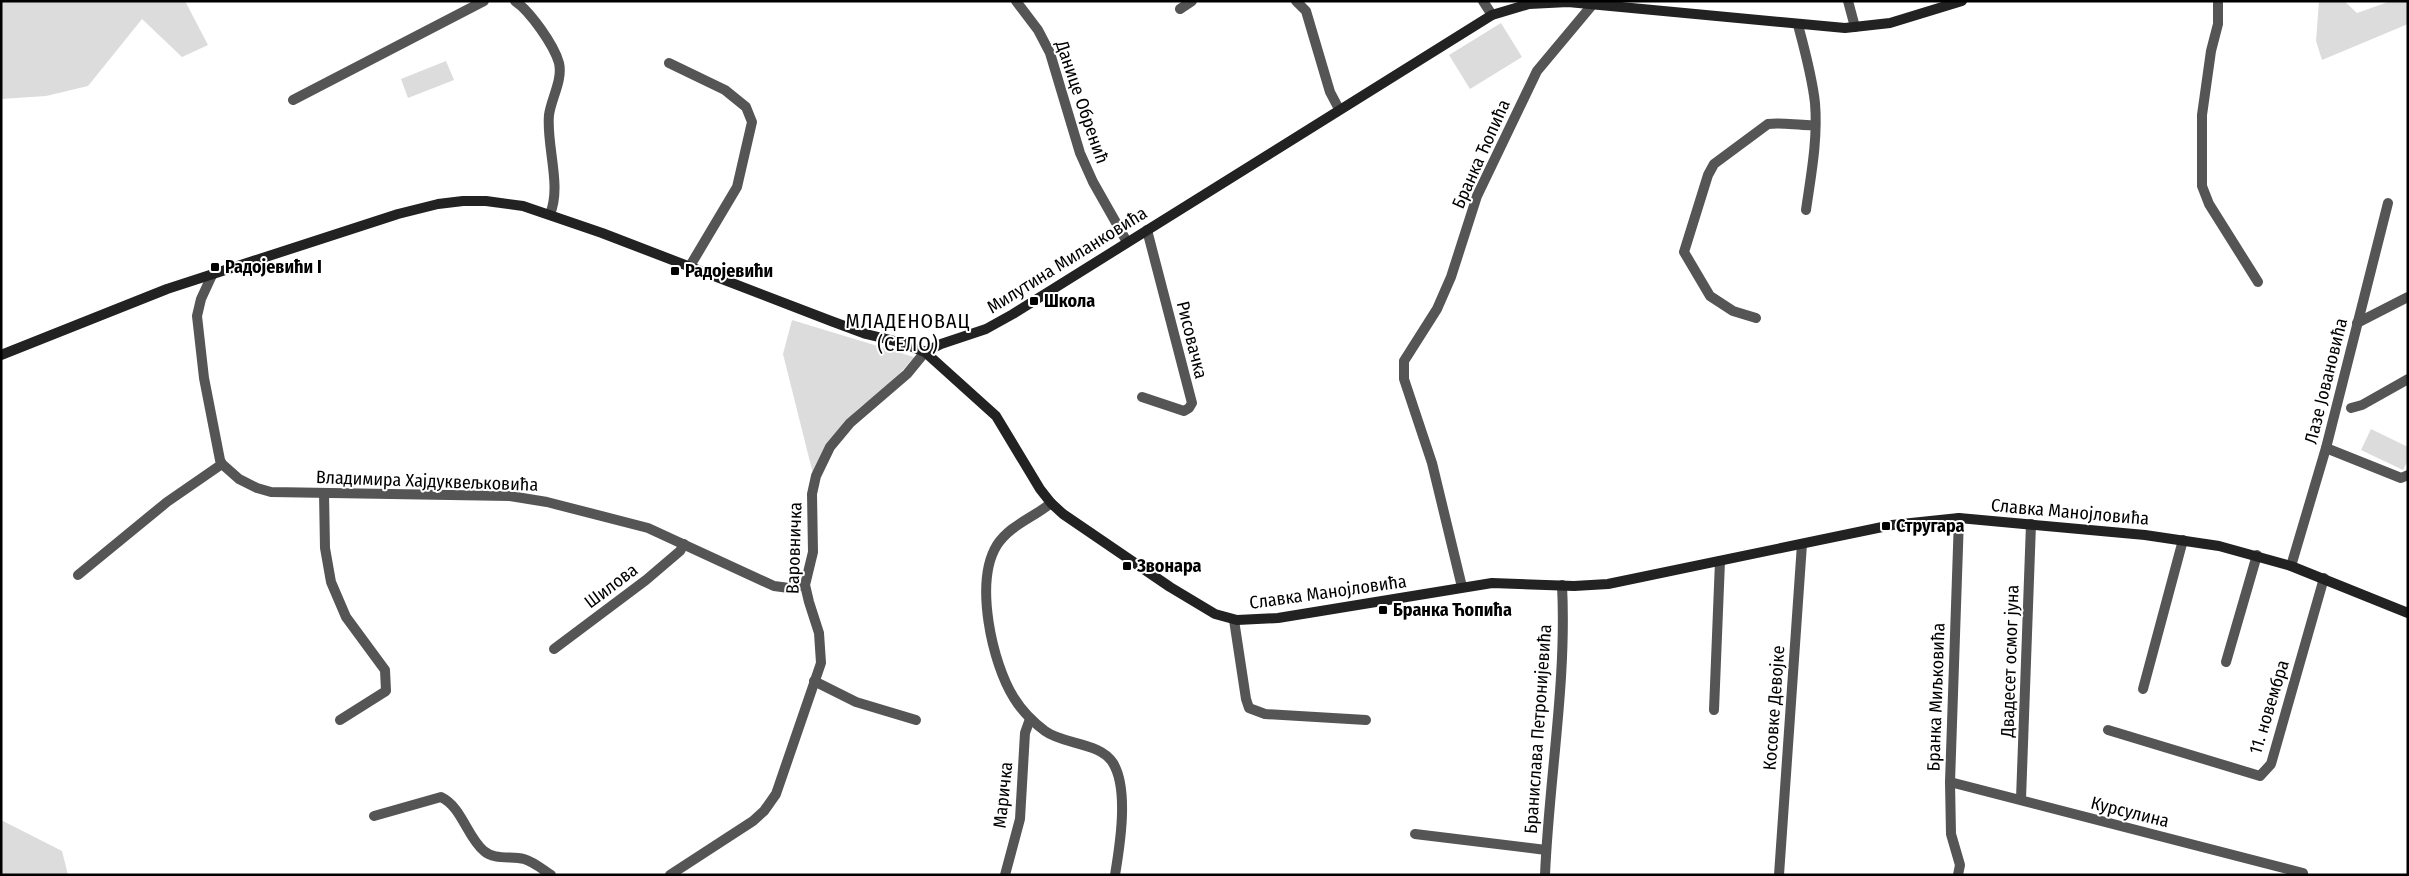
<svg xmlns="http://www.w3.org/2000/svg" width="2409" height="876" viewBox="0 0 2409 876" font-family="'Fira Sans Condensed',sans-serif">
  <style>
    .green { fill: #dcdcdc }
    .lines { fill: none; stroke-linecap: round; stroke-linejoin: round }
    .street { stroke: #555; stroke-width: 10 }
    .secondary { stroke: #222; stroke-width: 10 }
    .poi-dot { fill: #000; stroke: #fff; stroke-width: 2 }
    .labels { text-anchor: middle; stroke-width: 4; stroke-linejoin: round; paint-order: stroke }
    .street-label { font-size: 18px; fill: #000; stroke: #fff }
    .poi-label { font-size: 18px; font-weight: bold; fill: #000; stroke: #fff; text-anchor: start }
    .quarter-label { font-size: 20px; letter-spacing: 1px; fill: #000; stroke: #fff }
  </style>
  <rect width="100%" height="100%" fill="#fff"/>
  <g class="green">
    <polygon points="1,1 185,1 208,45 182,57 142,19 88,86 46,96 1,99"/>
    <polygon points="2319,1 2344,1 2357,13 2391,1 2408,1 2408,24 2322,60 2316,41"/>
    <polygon points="1501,23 1522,57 1470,89 1449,55"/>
    <polygon points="446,61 454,80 408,98 401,79"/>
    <polygon points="792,320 914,357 890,385 858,409 833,438 814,478 783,354"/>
    <polygon points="2371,429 2408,447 2408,460 2403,470 2361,450"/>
    <polygon points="1,820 62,851 68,875 1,875"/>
  </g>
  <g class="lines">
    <g class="street">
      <path d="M515,1C530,11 554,45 559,63C563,80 551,99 549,115C546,145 562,186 550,214"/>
      <polyline points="1016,1 1038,30 1050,53 1080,153 1093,182 1127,242"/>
      <polyline points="1296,1 1306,11 1330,92 1339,109"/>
      <polyline points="1483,1 1492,15"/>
      <polyline points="1848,1 1855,27"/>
      <polyline points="2218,1 2218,24 2211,51 2202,115 2202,186 2209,204 2258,282"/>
      <polyline points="1180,9 1192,1"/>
      <path d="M1798,25C1805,51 1812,76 1815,103C1818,139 1811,175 1806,210"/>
      <polyline points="669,63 725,90 746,107 752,122 737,187 690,266"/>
      <polyline points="293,100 484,1"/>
      <polyline points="213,273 201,299 197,316 204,378 220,460 222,464 239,479 257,488 271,492 510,496 547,502 648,528 774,586 789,588 805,585"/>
      <path d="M1756,318L1733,311L1710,296L1684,252L1708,175L1714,164L1768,124C1784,122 1799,126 1815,125"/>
      <polyline points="2357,323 2408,297"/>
      <polyline points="1142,397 1184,411 1189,408 1192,403 1147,230"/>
      <polyline points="2351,408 2362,405 2408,379"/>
      <polyline points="2326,448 2401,478 2408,475"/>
      <polyline points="324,493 325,548 331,582 346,617 385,670 386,691 340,720"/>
      <path d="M1051,503C1033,518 1010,525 997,545C974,582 992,663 1014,698C1022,711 1033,722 1045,731C1064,745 1100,742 1113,763C1129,789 1120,845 1115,875"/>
      <polyline points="2291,566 2326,448 2388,203"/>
      <polyline points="78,575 167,502 222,464"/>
      <polyline points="1462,587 1432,463 1404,379 1404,361 1437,309 1451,277 1477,196 1537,71 1593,4"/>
      <polyline points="1234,620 1246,699 1249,708 1265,714 1366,720"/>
      <polyline points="554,649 646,580 680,551 684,544"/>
      <polyline points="2226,662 2257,555"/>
      <polyline points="814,681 856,702 916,720"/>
      <polyline points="2143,689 2183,540"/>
      <polyline points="1714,710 1720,561"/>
      <polyline points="2108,730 2260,776 2271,764 2324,578"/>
      <polyline points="1950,782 2303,873"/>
      <polyline points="2021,799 2031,524"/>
      <path d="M374,816L441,797C462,807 467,837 484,851C494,860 511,856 524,859C534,862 542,869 551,875"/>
      <polyline points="1415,834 1546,850"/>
      <polyline points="670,875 753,821 764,811 776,794 821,663 819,633 809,602 805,585 813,552 812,494 816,476 830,447 850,423 907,374 925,352"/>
      <polyline points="1005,875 1020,819 1025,733 1030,719"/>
      <path d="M1545,875C1549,778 1567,682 1562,585"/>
      <polyline points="1779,875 1802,544"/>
      <polyline points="1958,875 1960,865 1951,834 1950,782 1959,518"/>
    </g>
    <g class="secondary">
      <polyline points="925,352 941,344 986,329 1013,314 1492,15 1529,4 1568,2 1845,28 1890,23 1962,1"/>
      <polyline points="1,355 167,289 398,214 438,204 463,201 486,201 523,206 602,233 831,321 866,334 903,343 925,352 996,416 1040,489 1051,503 1063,514 1170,587 1215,614 1237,620 1278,618 1492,583 1574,586 1608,584 1892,525 1959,518 2145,535 2219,546 2291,566 2408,613"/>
    </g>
  </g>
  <g class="poi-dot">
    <rect x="210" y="262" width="10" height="10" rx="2.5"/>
    <rect x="670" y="266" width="10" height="10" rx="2.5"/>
    <rect x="1029" y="296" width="10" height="10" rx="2.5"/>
    <rect x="1881" y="521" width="10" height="10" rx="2.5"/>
    <rect x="1122" y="561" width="10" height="10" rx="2.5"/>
    <rect x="1378" y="605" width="10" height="10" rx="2.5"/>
  </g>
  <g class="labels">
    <g class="street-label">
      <text transform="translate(1082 102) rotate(71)" y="6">Данице Обренић</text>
      <text transform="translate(1481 154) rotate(-66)" y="6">Бранка Ћопића</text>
      <text transform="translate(1067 260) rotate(-32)" y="6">Милутина Миланковића</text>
      <text transform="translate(1192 340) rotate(76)" y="6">Рисовачка</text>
      <text transform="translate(2326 381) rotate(-76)" y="6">Лазе Јовановића</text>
      <text transform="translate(427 481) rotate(2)" y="6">Владимира Хајдуквељковића</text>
      <text transform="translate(2070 512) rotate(5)" y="6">Славка Манојловића</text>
      <text transform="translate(794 548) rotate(-88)" y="6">Варовничка</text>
      <text transform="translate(611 586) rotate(-37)" y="6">Шилова</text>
      <text transform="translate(1328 592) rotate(-8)" y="6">Славка Манојловића</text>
      <text transform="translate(2010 661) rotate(-88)" y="6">Двадесет осмог јуна</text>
      <text transform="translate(1936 697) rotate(-88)" y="6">Бранка Миљковића</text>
      <text transform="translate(2269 707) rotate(-73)" y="6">11. новембра</text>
      <text transform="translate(1774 708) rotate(-86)" y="6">Косовке Девојке</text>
      <text transform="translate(1538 729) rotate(-86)" y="6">Бранислава Петронијевића</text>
      <text transform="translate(1003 795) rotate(-84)" y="6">Маричка</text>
      <text transform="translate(2130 812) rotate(14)" y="6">Курсулина</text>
    </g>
    <g class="poi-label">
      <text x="225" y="273">Радојевићи I</text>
      <text x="685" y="277">Радојевићи</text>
      <text x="1044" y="307">Школа</text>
      <text x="1896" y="532">Стругара</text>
      <text x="1137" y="572">Звонара</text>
      <text x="1393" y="616">Бранка Ћопића</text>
    </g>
    <g class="quarter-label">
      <text x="908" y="328">МЛАДЕНОВАЦ<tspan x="908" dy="23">(СЕЛО)</tspan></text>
    </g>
  </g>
  <rect width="2409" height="876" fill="none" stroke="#000000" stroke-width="5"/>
</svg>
